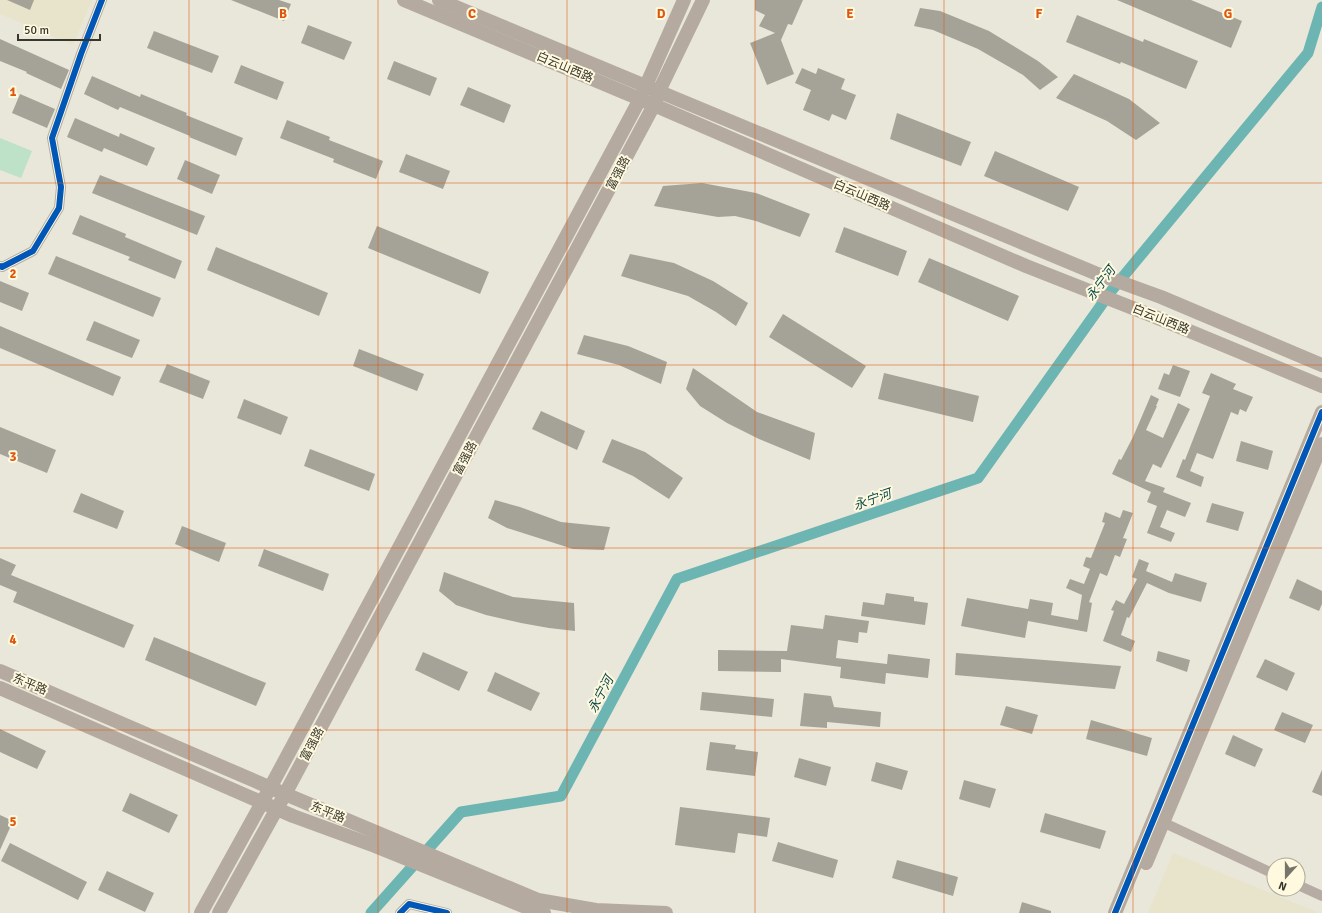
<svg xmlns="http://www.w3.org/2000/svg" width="1322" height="913" viewBox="0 0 1322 913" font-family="Signika,'Noto Sans SC',sans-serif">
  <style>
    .built { fill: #e8e4cb }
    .green { fill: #bde2c8 }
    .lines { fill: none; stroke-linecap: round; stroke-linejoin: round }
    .canal { stroke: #6db5b2; stroke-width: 11 }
    .building { fill: #a5a398 }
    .street { stroke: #b6aca3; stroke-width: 10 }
    .secondary { stroke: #b5aa9f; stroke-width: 14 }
    .cycleway-casing { stroke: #fef9df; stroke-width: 8 }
    .cycleway { stroke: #0057b8; stroke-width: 6 }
    .grid { fill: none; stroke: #df570e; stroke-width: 1; stroke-opacity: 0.55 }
    .labels { text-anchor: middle; stroke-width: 4; stroke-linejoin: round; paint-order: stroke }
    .street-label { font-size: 12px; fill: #39372d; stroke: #fef9df }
    .water-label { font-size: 13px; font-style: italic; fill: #0e4b4c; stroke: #fef9df }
    .grid-label { font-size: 13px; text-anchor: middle; font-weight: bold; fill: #df570e; stroke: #fef9df; stroke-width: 4; stroke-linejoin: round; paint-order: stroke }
  </style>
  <rect width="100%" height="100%" fill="#e9e7d9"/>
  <g class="built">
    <polygon points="0,0 92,0 73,45 0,14"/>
    <polygon points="1173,853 1319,913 1148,913"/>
  </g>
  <polygon class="green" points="0,138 32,151 21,178 0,170"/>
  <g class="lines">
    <polyline class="canal" points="371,913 461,812 561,796 677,579 978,478 1112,290 1308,53 1322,7"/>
  </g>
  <g class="building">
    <polygon points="7,0 34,0 30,10"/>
    <polygon points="231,0 279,0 291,4 284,21"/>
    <polygon points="755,0 803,0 792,25 788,24 781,40 794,74 767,85 750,43 775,33 759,26 765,15 755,10"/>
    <polygon points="1117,0 1191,0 1242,21 1231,48"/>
    <polygon points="920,8 940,11 989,31 1038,61 1058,77 1040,90 1023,75 978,49 933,30 914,26"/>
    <polygon points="1077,15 1143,42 1144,39 1198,61 1186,89 1121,62 1120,64 1066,42"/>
    <polygon points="308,25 352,42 344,60 301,43"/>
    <polygon points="154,31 219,56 212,73 147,48"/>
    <polygon points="0,39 69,70 61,89 26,73 27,72 0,61"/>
    <polygon points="394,61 437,78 430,96 387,79"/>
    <polygon points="241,65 284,82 277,100 234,83"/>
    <polygon points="802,68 816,74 818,68 845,79 841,89 856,95 846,120 832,114 829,121 803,110 811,90 795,83"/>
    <polygon points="1074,74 1129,99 1160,123 1136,140 1107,121 1056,98"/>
    <polygon points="92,76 140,97 141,94 187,113 186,115 243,138 236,156 189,137 190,136 120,107 118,110 84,94"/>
    <polygon points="468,87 511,105 504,123 460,105"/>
    <polygon points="20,94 55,109 47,128 12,113"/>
    <polygon points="897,113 971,142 961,166 890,139"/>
    <polygon points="75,118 119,137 120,133 155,148 147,166 104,148 102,152 67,137"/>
    <polygon points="287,120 330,137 329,140 383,161 376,179 333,162 334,159 280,138"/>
    <polygon points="995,151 1079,187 1068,211 984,176"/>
    <polygon points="406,154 450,171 443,189 399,172"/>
    <polygon points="185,160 220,175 212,194 177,179"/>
    <polygon points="100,175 205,216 197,235 92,193"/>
    <polygon points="702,183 756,193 810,214 800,237 756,221 735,216 718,217 654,206 663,186"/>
    <polygon points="80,215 126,234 125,237 182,261 175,279 128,260 130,257 72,234"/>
    <polygon points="377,226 489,272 480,294 368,248"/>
    <polygon points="844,227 907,251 898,276 835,252"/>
    <polygon points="216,247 328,293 319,316 207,270"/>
    <polygon points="630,254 674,263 713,281 748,303 736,326 716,312 688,296 621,276"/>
    <polygon points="56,256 161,298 153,317 48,274"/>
    <polygon points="929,258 1019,296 1008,321 918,282"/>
    <polygon points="0,281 29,293 22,311 0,302"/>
    <polygon points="783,314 866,366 852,388 769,337"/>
    <polygon points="94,321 140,340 132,358 86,340"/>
    <polygon points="0,326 121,377 113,396 0,348"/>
    <polygon points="584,335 628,346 667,362 661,384 619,365 577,354"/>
    <polygon points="359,349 424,374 417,391 353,366"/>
    <polygon points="167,364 210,381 203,399 159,382"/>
    <polygon points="1173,365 1190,371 1180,397 1158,389 1164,373 1169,375"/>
    <polygon points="693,368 757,412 815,433 810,460 759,439 727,423 700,406 686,389"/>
    <polygon points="884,373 979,396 973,422 878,399"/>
    <polygon points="1211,373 1236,384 1233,389 1253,397 1246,412 1240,409 1238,415 1231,412 1213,459 1197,453 1190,471 1204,477 1201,487 1176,477 1183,459 1185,460 1210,396 1202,393"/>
    <polygon points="1151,395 1159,399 1156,406 1157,406 1146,430 1163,438 1178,403 1190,409 1161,468 1153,464 1145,481 1165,488 1163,492 1191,503 1185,517 1167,510 1160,527 1175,533 1171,542 1147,533 1157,506 1147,502 1151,492 1112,474 1119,459 1121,460 1133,437"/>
    <polygon points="244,399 288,417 281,435 237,418"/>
    <polygon points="541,411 585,431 577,450 532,429"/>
    <polygon points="0,427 56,450 47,473 0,454"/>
    <polygon points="612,439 645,452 683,478 669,499 633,476 602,462"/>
    <polygon points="1241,441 1273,451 1268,470 1236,461"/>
    <polygon points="310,449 375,474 369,491 304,466"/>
    <polygon points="81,493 124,511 117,529 73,512"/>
    <polygon points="495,500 520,507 561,522 610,527 604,550 573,549 507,528 488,518"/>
    <polygon points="1212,503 1244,512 1238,531 1206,522"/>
    <polygon points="1123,510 1133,513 1123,538 1127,539 1120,557 1115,555 1107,576 1100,573 1089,602 1092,603 1087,632 1028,621 1025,638 961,626 967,598 1028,609 1030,599 1053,603 1051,615 1078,620 1082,595 1066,588 1070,579 1084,584 1090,569 1083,566 1086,557 1091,558 1105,523 1102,522 1105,512 1120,518"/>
    <polygon points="182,526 226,543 219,562 175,544"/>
    <polygon points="264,549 329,574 323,591 258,566"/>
    <polygon points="0,558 16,565 11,575 134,625 124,648 13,602 17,592 0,585"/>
    <polygon points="1139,559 1149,563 1146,571 1172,582 1175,573 1207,583 1201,602 1169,593 1147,583 1129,618 1127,617 1121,635 1135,641 1131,652 1103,641 1114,611 1111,610 1116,600 1124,604 1137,579 1132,577"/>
    <polygon points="444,572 513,597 574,603 575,631 549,628 521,623 486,615 456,605 439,591"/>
    <polygon points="1297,579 1322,591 1322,604 1319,611 1289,598"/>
    <polygon points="886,593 914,597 914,601 928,603 925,625 861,616 863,602 884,605"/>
    <polygon points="825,615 869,621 867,633 859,632 858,643 838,640 836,658 887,664 888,654 930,659 928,678 886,673 885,684 840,678 841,667 781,659 781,672 718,671 718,650 787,651 791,625 823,629"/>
    <polygon points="154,637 266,683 256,706 145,660"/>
    <polygon points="1158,651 1190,660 1187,672 1156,661"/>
    <polygon points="423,652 468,672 459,691 415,670"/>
    <polygon points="956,653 1121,666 1115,689 955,675"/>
    <polygon points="1265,659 1295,673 1287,691 1256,677"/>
    <polygon points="495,672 540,693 531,711 487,691"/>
    <polygon points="702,692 774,699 772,717 700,710"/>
    <polygon points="804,693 831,696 834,707 881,712 880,727 827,722 827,728 800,726"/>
    <polygon points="1006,706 1038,715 1032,734 1000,725"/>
    <polygon points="1282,712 1313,725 1305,743 1274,730"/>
    <polygon points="1091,720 1152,738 1147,756 1086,739"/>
    <polygon points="0,729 46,751 37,769 0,752"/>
    <polygon points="1233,735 1263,749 1255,767 1225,754"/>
    <polygon points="710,742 736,745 735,749 758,752 755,776 706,770"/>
    <polygon points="799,758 831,767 826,786 794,777"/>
    <polygon points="876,762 908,771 902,790 871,781"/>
    <polygon points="1322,770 1322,796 1312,792"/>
    <polygon points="964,780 996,789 990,808 959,799"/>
    <polygon points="130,793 178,815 169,833 122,811"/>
    <polygon points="680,807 770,818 767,837 738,833 735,853 675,845"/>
    <polygon points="1045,813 1106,831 1100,849 1040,832"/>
    <polygon points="0,815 13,821 0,850"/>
    <polygon points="778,842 838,860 833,878 772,861"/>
    <polygon points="10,843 87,882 78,900 1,861"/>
    <polygon points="897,860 958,877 953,896 892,878"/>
    <polygon points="107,871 154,893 145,912 98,890"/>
    <polygon points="1022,902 1051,911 1051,913 1019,913"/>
  </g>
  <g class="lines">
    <g class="street">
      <polyline points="0,266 2,267 33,251 59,208 61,187 52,138 81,54 102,0"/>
      <polyline points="1158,820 1274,874"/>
      <polyline points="1298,885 1322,896"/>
      <polyline points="400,913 409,904 447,913"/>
    </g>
    <g class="secondary">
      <polyline points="404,0 640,99 1026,266 1153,316 1322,386"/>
      <polyline points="439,0 1095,273 1161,297 1322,365"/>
      <polyline points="0,671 285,794 538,900 596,910 666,913"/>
      <polyline points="0,688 293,816 375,846 533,910 544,913"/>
      <polyline points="1146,863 1322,444"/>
      <polyline points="201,913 270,788 640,99 684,0"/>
      <polyline points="219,913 285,794 654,105 659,91 703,0"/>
      <polyline points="1115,913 1322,412"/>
    </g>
    <g class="cycleway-casing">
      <g id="cycleway">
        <polyline points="0,266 2,267 33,251 59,208 61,187 52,138 81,54 102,0"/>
        <polyline points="400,913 409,904 447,913"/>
        <polyline points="1115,913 1322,412"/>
      </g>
    </g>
    <use href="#cycleway" class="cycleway"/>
  </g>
  <path class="grid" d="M189,0V913M378,0V913M567,0V913M755,0V913M944,0V913M1133,0V913M0,183H1322M0,365H1322M0,548H1322M0,730H1322"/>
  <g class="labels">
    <g class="street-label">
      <text transform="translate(565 67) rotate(23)" y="4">白云山西路</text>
      <text transform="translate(618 173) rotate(-62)" y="4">富强路</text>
      <text transform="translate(862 195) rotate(23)" y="4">白云山西路</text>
      <text transform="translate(1161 319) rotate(22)" y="4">白云山西路</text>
      <text transform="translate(465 458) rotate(-62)" y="4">富强路</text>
      <text transform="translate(30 684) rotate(23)" y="4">东平路</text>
      <text transform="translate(312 744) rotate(-62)" y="4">富强路</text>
      <text transform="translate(328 812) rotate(22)" y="4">东平路</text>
    </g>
    <g class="water-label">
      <text transform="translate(1100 283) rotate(-53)" y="5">永宁河</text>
      <text transform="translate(872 499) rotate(-19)" y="5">永宁河</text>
      <text transform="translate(600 694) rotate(-62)" y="5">永宁河</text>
    </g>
  </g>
  <g class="grid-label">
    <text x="283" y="18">B</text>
    <text x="472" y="18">C</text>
    <text x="661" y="18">D</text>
    <text x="850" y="18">E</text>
    <text x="1039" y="18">F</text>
    <text x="1228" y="18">G</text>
    <text x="13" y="96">1</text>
    <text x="13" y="278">2</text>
    <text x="13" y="461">3</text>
    <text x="13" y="644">4</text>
    <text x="13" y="826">5</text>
  </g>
  <g transform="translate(1286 877) rotate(201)"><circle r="19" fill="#fef9df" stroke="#afab98"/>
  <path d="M0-3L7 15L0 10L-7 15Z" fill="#777569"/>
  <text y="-6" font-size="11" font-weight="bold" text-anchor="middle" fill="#39372d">N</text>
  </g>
  <path d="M18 34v6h82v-6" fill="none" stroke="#39372d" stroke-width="2"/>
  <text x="24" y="34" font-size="12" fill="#39372d" stroke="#fef9df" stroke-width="3" paint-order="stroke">50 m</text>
</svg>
